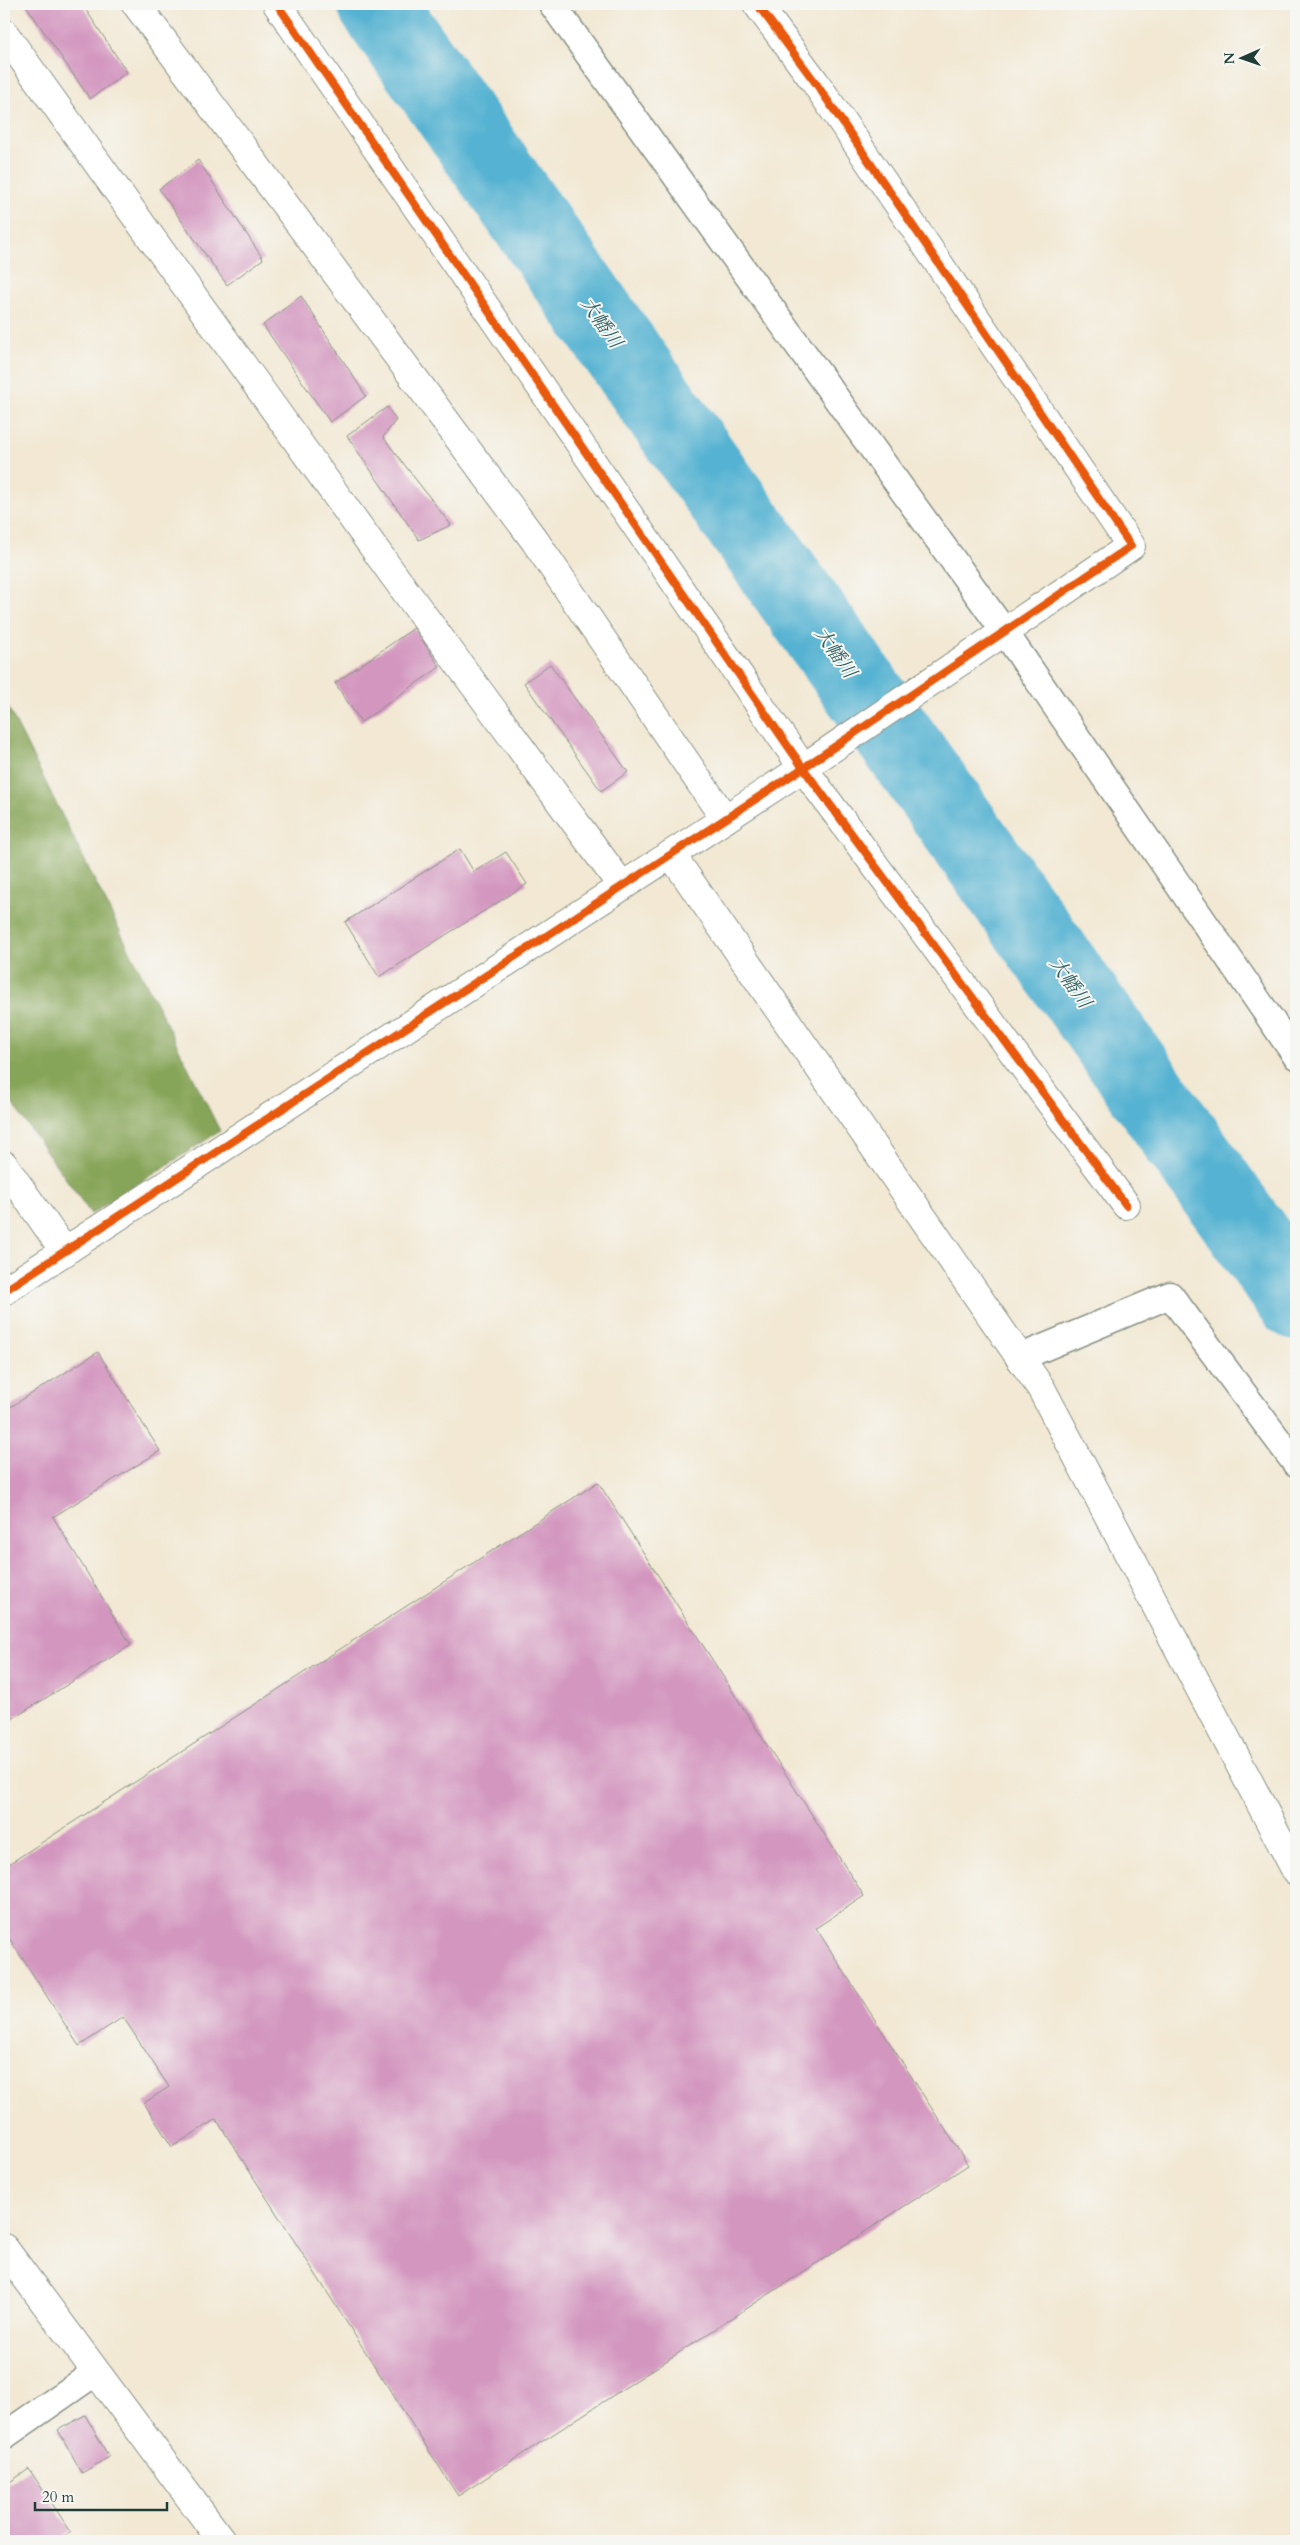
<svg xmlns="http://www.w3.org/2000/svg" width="1300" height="2545" viewBox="0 0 1300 2545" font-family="Cardo,'Noto Serif JP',serif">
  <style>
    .forest { fill: #87a559; stroke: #537146 }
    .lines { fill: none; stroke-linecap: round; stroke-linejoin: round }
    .river { stroke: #54b2d2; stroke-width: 79 }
    .building { fill: #d396bf }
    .lane-casing { stroke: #889284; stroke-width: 29 }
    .street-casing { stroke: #889284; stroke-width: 30 }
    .secondary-casing { stroke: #889284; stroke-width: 30 }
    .lane { stroke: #fff; stroke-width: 26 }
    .street { stroke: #fff; stroke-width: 28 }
    .secondary { stroke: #fff; stroke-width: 28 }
    .cycleway-casing { stroke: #f6f6f2; stroke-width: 11 }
    .cycleway { stroke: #e8590c; stroke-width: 8 }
    .labels { text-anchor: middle; stroke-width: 4; stroke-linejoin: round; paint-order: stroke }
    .water-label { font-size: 19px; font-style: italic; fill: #2f6063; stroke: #f6f6f2 }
  </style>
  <rect width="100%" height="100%" fill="#f6f6f2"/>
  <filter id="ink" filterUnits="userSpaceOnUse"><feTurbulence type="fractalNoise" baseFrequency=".02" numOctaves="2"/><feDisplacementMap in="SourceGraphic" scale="10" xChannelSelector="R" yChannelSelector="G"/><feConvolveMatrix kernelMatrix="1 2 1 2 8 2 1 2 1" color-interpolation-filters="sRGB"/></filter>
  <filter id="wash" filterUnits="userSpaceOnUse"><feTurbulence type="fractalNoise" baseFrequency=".0096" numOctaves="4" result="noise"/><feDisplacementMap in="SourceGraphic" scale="20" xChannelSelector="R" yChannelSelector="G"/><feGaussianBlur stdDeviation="1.12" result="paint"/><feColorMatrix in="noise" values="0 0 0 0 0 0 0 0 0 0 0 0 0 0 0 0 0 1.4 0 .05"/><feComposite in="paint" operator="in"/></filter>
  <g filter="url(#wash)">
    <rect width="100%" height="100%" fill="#f2e8d3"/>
    <polygon class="forest" points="4,699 220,1131 91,1214 4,1092"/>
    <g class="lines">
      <polyline class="river" points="377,4 640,378 1296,1300"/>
    </g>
    <g id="blocks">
      <g class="building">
        <polygon points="25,4 82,4 127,72 90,99"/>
        <polygon points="198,160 263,259 227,285 159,189"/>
        <polygon points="301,296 366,396 330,422 263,325"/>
        <polygon points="387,407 396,420 383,437 451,525 419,540 347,436"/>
        <polygon points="414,628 440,667 361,722 335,683"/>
        <polygon points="550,664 628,772 601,791 524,683"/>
        <polygon points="460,849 474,872 506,852 527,884 379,977 345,922"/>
        <polygon points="98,1352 160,1451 53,1517 131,1645 4,1724 4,1411"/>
        <polygon points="598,1482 864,1896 816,1928 968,2165 458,2496 216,2119 172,2147 144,2103 169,2087 123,2017 79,2046 4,1930 4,1867"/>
        <polygon points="85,2415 109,2457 82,2473 58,2430"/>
        <polygon points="29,2469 71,2532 58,2541 8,2541 4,2535 4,2486"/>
      </g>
    </g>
  </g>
  <g filter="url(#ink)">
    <use href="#blocks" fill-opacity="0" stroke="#889284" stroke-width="1"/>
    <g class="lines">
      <g class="lane-casing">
        <g id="lane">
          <polyline points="552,4 1004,631 1296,1056"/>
          <polyline points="1019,1358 1170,1295 1296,1464"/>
          <polyline points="4,2436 96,2372"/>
        </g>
      </g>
      <g class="street-casing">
        <g id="street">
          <polyline points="136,4 535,541 725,819"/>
          <polyline points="277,4 803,768 1126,1205"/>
          <polyline points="757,4 815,82 1131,546 803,768"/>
          <polyline points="4,33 392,573 622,886"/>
          <polyline points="671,854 1041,1388 1296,1871"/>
          <polyline points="4,1165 65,1252"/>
        </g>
      </g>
      <g class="secondary-casing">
        <g id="secondary">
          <polyline points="4,1291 803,768"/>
          <polyline points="4,2248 222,2541"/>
        </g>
      </g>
      <use href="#lane" class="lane"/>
      <use href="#street" class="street"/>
      <use href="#secondary" class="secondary"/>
      <g class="cycleway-casing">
        <g id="cycleway">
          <polyline points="277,4 803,768 1126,1205"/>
          <polyline points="4,1291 803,768 1131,546 815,82 757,4"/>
        </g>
      </g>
      <use href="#cycleway" class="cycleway"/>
    </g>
  </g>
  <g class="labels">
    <g class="water-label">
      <text transform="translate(602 322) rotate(55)" y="7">大幡川</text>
      <text transform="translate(836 652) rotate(55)" y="7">大幡川</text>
      <text transform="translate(1071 982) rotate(55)" y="7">大幡川</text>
    </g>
  </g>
  <rect width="1300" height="2545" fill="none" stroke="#f6f6f2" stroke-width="20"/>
  <g transform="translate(1242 58) rotate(268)" stroke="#f6f6f2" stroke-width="4" paint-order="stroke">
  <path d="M0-4L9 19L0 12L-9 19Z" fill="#1f3d34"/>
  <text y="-8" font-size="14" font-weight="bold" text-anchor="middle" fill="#1f3d34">N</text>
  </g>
  <path d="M35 2502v8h132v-8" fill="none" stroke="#1f3d34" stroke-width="2.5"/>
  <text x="42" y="2502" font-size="15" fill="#1f3d34" stroke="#f6f6f2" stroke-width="4" paint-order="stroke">20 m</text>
</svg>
